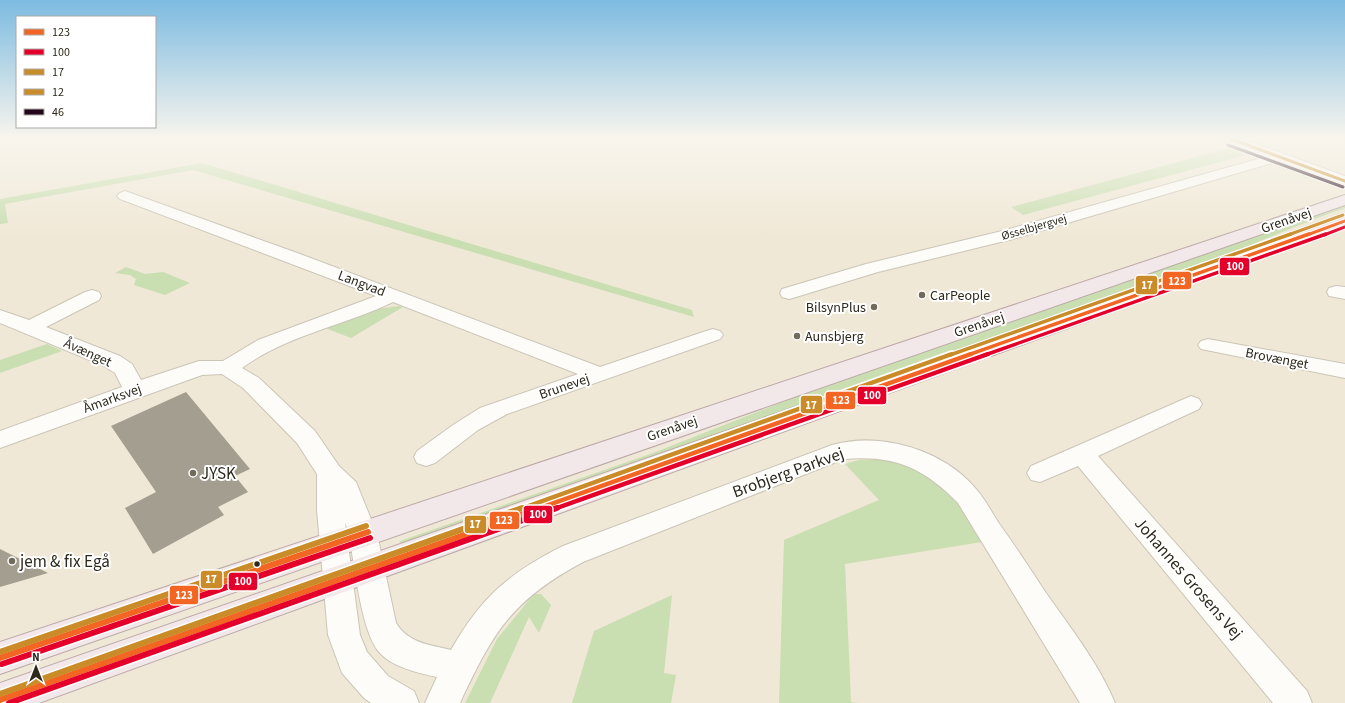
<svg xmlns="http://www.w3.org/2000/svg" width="1345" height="703" viewBox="0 0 1345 703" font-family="'Source Sans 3',sans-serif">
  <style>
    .green { fill: #c9deb1 }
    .building { fill: #a49e90 }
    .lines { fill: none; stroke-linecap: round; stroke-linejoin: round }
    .minor-casing { stroke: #cbc5b7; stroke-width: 2 }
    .major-casing { stroke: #bca9a7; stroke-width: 2 }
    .minor { fill: #fdfcf9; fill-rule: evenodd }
    .major { fill: #f2e8e9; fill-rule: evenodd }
    .bus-1-far3-casing { stroke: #fff; stroke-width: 5 }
    .bus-1-far2-casing { stroke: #fff; stroke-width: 6 }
    .bus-1-far1-casing { stroke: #fff; stroke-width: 8 }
    .bus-1-casing { stroke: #fff; stroke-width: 9 }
    .bus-2-far3-casing { stroke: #fff; stroke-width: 5 }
    .bus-2-far2-casing { stroke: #fff; stroke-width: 6 }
    .bus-2-far1-casing { stroke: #fff; stroke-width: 8 }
    .bus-2-casing { stroke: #fff; stroke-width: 9 }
    .bus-3-far3-casing { stroke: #fff; stroke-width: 5 }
    .bus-3-far2-casing { stroke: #fff; stroke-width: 6 }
    .bus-3-far1-casing { stroke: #fff; stroke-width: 8 }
    .bus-3-casing { stroke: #fff; stroke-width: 9 }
    .bus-4-casing { stroke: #fff; stroke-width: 5 }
    .bus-5-casing { stroke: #fff; stroke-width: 5 }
    .bus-1-far3 { stroke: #f26522; stroke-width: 3 }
    .bus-1-far2 { stroke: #f26522; stroke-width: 3.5 }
    .bus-1-far1 { stroke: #f26522; stroke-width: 4.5 }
    .bus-1 { stroke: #f26522; stroke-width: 6 }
    .bus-2-far3 { stroke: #e4002b; stroke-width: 3 }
    .bus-2-far2 { stroke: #e4002b; stroke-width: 3.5 }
    .bus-2-far1 { stroke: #e4002b; stroke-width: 4.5 }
    .bus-2 { stroke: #e4002b; stroke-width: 6 }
    .bus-3-far3 { stroke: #ca8c28; stroke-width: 3 }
    .bus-3-far2 { stroke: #ca8c28; stroke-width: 3.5 }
    .bus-3-far1 { stroke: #ca8c28; stroke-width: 4.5 }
    .bus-3 { stroke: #ca8c28; stroke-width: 6 }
    .bus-4 { stroke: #ca8c28; stroke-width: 3 }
    .bus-5 { stroke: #22071b; stroke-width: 3 }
    .poi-dot { fill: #716b5c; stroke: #fff; stroke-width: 1.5 }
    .bus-dot { fill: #2d281b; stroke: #fff; stroke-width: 1.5 }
    .labels { text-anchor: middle; stroke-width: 4; stroke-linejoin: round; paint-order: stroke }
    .far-street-label { font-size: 12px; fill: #2d281b; stroke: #fff }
    .street-label { font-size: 14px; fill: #2d281b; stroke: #fff }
    .poi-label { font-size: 14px; fill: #2d281b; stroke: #fff; text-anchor: start }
    .near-street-label { font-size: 17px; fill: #2d281b; stroke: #fff }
    .near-poi-label { font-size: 17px; fill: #2d281b; stroke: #fff; text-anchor: start }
    .line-badge { stroke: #fff; stroke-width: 1.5 }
    .badge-label { font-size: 11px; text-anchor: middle; font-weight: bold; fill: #fff }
  </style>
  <rect width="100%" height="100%" fill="#f0e8d6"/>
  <g class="green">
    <polygon points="1229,148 1246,155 1023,215 1011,207"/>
    <polygon points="202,163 692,310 694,317 193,170 5,204 8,223 0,224 0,199"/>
    <path d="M1345,205V208C1301,223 1260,242 1216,259L401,546L400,541L653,453L838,380Z"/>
    <polygon points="126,267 145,274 163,272 190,283 165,295 134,285 136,279 130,275 115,273"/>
    <polygon points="399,306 403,307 351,338 325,328 376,309"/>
    <polygon points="47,344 62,351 0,373 0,360"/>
    <polygon points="876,459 894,461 911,466 927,474 954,497 982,542 845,564 851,702 858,703 779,703 784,540 879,500 845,464 859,460"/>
    <polygon points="534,594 541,594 551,605 539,633 529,617 490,703 465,703 497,639"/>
    <polygon points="672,595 664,673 676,675 671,703 572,703 594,631"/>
  </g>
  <g class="building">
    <polygon points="186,392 250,469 235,476 248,492 218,507 224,515 153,554 125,508 156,492 111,426"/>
    <polygon points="0,549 48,573 0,587"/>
  </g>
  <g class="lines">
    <g class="minor-casing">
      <g id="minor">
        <polygon points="1224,139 1243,139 1345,176 1345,185 1279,161 1013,239 878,272 796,297 789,299 782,297 780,293 782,289 866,264 1002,231 1265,157 1225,142"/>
        <path d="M125,191L300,254L600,367L706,331L713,329L720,331L723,335L720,339L507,414L478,430L435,463L426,466L417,463L414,457L417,451L453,425L480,408L578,374L393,302C343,326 287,335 242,368L259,378L315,431L339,466L356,482L377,534L396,623C408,643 430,645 451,650C481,597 509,573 563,546L832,445C881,431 944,450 976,489C985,499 991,511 998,522C1014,544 1029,567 1044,590C1069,626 1098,662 1115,703H1080L958,503C923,467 894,455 844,459L583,562C512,600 493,632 460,703H425L437,677C418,673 392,667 379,652C361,632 354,562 349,534L345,522L360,635L367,652L388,676L414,691L419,703H371L364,698L342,673L328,635L317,510V474L297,443L243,388L222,374L202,375L0,448V431L122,387L115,373L104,366L0,323V310L29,320L85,292L92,290L99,292L101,296L99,300L46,327L120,356L132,364L141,380L199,361H223L258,340L376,296L120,199L117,196L120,193Z"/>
        <polygon points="1336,286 1345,287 1345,299 1329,296 1327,292 1329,288"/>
        <polygon points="1208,339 1345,364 1345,378 1201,349 1198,345 1201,341"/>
        <polygon points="1191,396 1199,399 1202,404 1199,409 1098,456 1307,691 1312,703 1273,703 1078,466 1040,482 1031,480 1027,473 1031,466"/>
      </g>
    </g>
    <g class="major-casing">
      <g id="major">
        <polygon points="1345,195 1345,205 0,674 0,642"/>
        <polygon points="1345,216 1345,227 39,703 0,703 0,683"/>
      </g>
    </g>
    <use href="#minor" class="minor"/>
    <use href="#major" class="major"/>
    <g class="bus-1-far3-casing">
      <polyline id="bus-1-far3" points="1307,235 1345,221"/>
    </g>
    <g class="bus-1-far2-casing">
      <polyline id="bus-1-far2" points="968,355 1309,234"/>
    </g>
    <g class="bus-1-far1-casing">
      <polyline id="bus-1-far1" points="537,509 971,354"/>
    </g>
    <g class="bus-1-casing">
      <g id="bus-1">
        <polyline points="0,658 368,532"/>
        <polyline points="0,700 540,508"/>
      </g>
    </g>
    <g class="bus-2-far3-casing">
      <polyline id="bus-2-far3" points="1324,235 1345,227"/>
    </g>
    <g class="bus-2-far2-casing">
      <polyline id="bus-2-far2" points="985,355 1326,234"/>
    </g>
    <g class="bus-2-far1-casing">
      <polyline id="bus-2-far1" points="554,509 988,354"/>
    </g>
    <g class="bus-2-casing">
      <g id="bus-2">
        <polyline points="2,664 370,538"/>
        <polyline points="9,703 557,508"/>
      </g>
    </g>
    <g class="bus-3-far3-casing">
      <polyline id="bus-3-far3" points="1288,235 1343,215"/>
    </g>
    <g class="bus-3-far2-casing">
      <polyline id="bus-3-far2" points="950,355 1291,234"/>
    </g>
    <g class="bus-3-far1-casing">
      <polyline id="bus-3-far1" points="520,509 952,354"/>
    </g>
    <g class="bus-3-casing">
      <g id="bus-3">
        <polyline points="0,652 366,526"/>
        <polyline points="0,694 522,508"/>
      </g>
    </g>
    <g class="bus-4-casing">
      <polyline id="bus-4" points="1231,139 1345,181"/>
    </g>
    <g class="bus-5-casing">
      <polyline id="bus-5" points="1228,145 1343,187"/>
    </g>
    <use href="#bus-1-far3" class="bus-1-far3"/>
    <use href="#bus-1-far2" class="bus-1-far2"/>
    <use href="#bus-1-far1" class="bus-1-far1"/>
    <use href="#bus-1" class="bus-1"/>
    <use href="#bus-2-far3" class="bus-2-far3"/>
    <use href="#bus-2-far2" class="bus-2-far2"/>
    <use href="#bus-2-far1" class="bus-2-far1"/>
    <use href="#bus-2" class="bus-2"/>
    <use href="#bus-3-far3" class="bus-3-far3"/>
    <use href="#bus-3-far2" class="bus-3-far2"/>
    <use href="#bus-3-far1" class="bus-3-far1"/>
    <use href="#bus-3" class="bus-3"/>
    <use href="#bus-4" class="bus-4"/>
    <use href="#bus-5" class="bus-5"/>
  </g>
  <linearGradient id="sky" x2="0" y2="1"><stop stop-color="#7dbbe1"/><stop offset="0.58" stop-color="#f8f5ed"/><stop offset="1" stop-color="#f8f5ed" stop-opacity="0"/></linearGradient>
  <rect width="1345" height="238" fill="url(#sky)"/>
  <g class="poi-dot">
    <circle cx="922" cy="295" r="4"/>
    <circle cx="874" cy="307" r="4"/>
    <circle cx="797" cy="336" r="4"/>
    <circle cx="193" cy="473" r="4"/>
    <circle cx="12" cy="561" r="4"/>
  </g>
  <circle class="bus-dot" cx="257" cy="564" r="3.5"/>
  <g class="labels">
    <g class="far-street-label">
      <text transform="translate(1034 227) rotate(-16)" y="4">Øsselbjergvej</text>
    </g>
    <g class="street-label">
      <text transform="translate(1286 220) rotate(-19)" y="5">Grenåvej</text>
      <text transform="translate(362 283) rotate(21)" y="5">Langvad</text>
      <text transform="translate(979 324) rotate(-19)" y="5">Grenåvej</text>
      <text transform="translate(88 352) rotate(24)" y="5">Åvænget</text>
      <text transform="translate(1277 358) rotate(11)" y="5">Brovænget</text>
      <text transform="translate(564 386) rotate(-19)" y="5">Brunevej</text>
      <text transform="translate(112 398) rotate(-20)" y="5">Åmarksvej</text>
      <text transform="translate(672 428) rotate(-19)" y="5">Grenåvej</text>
    </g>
    <g class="poi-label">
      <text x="930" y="300">CarPeople</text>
      <text x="866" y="312" text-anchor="end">BilsynPlus</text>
      <text x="805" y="341">Aunsbjerg</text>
    </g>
    <g class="near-street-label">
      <text transform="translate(788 472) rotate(-20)" y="6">Brobjerg Parkvej</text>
      <text transform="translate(1189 578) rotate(49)" y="6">Johannes Grosens Vej</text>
    </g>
    <g class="near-poi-label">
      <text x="201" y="479">JYSK</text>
      <text x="20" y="567">jem &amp; fix Egå</text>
    </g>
  </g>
  <g class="line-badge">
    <rect x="1219" y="257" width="31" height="19" rx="4" fill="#e4002b"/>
    <rect x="1162" y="271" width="30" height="19" rx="4" fill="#f26522"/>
    <rect x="1135" y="275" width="23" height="20" rx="4" fill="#ca8c28"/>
    <rect x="857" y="386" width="30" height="19" rx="4" fill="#e4002b"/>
    <rect x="825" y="391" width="31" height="19" rx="4" fill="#f26522"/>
    <rect x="800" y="395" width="23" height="19" rx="4" fill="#ca8c28"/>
    <rect x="523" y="505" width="30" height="19" rx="4" fill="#e4002b"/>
    <rect x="489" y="511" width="31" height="19" rx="4" fill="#f26522"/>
    <rect x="464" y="515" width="23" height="19" rx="4" fill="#ca8c28"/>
    <rect x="200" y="570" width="23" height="19" rx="4" fill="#ca8c28"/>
    <rect x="228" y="572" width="30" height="19" rx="4" fill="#e4002b"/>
    <rect x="169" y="585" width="30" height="20" rx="4" fill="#f26522"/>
  </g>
  <g class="badge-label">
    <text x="1235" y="270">100</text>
    <text x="1177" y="285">123</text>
    <text x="1147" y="289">17</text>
    <text x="872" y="399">100</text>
    <text x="841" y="404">123</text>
    <text x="811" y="409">17</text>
    <text x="538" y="518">100</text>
    <text x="504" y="524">123</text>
    <text x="475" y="528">17</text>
    <text x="211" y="583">17</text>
    <text x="243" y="585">100</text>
    <text x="184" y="599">123</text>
  </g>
  <rect x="16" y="16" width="140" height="112" fill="#ffffff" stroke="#aba9a4"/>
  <rect x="24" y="29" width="20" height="6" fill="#f26522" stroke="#aba9a4"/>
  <text x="52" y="36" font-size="12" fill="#2d281b">123</text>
  <rect x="24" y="49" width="20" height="6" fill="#e4002b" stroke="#aba9a4"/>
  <text x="52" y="56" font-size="12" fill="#2d281b">100</text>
  <rect x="24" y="69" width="20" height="6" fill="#ca8c28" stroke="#aba9a4"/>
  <text x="52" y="76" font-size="12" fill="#2d281b">17</text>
  <rect x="24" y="89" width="20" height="6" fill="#ca8c28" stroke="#aba9a4"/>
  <text x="52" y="96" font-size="12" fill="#2d281b">12</text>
  <rect x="24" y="109" width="20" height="6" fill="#22071b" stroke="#aba9a4"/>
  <text x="52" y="116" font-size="12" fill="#2d281b">46</text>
  <g transform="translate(36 667)" stroke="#ffffff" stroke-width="3" paint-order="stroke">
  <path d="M0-3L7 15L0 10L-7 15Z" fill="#2d281b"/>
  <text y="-6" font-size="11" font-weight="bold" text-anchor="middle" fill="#2d281b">N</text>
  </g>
</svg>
